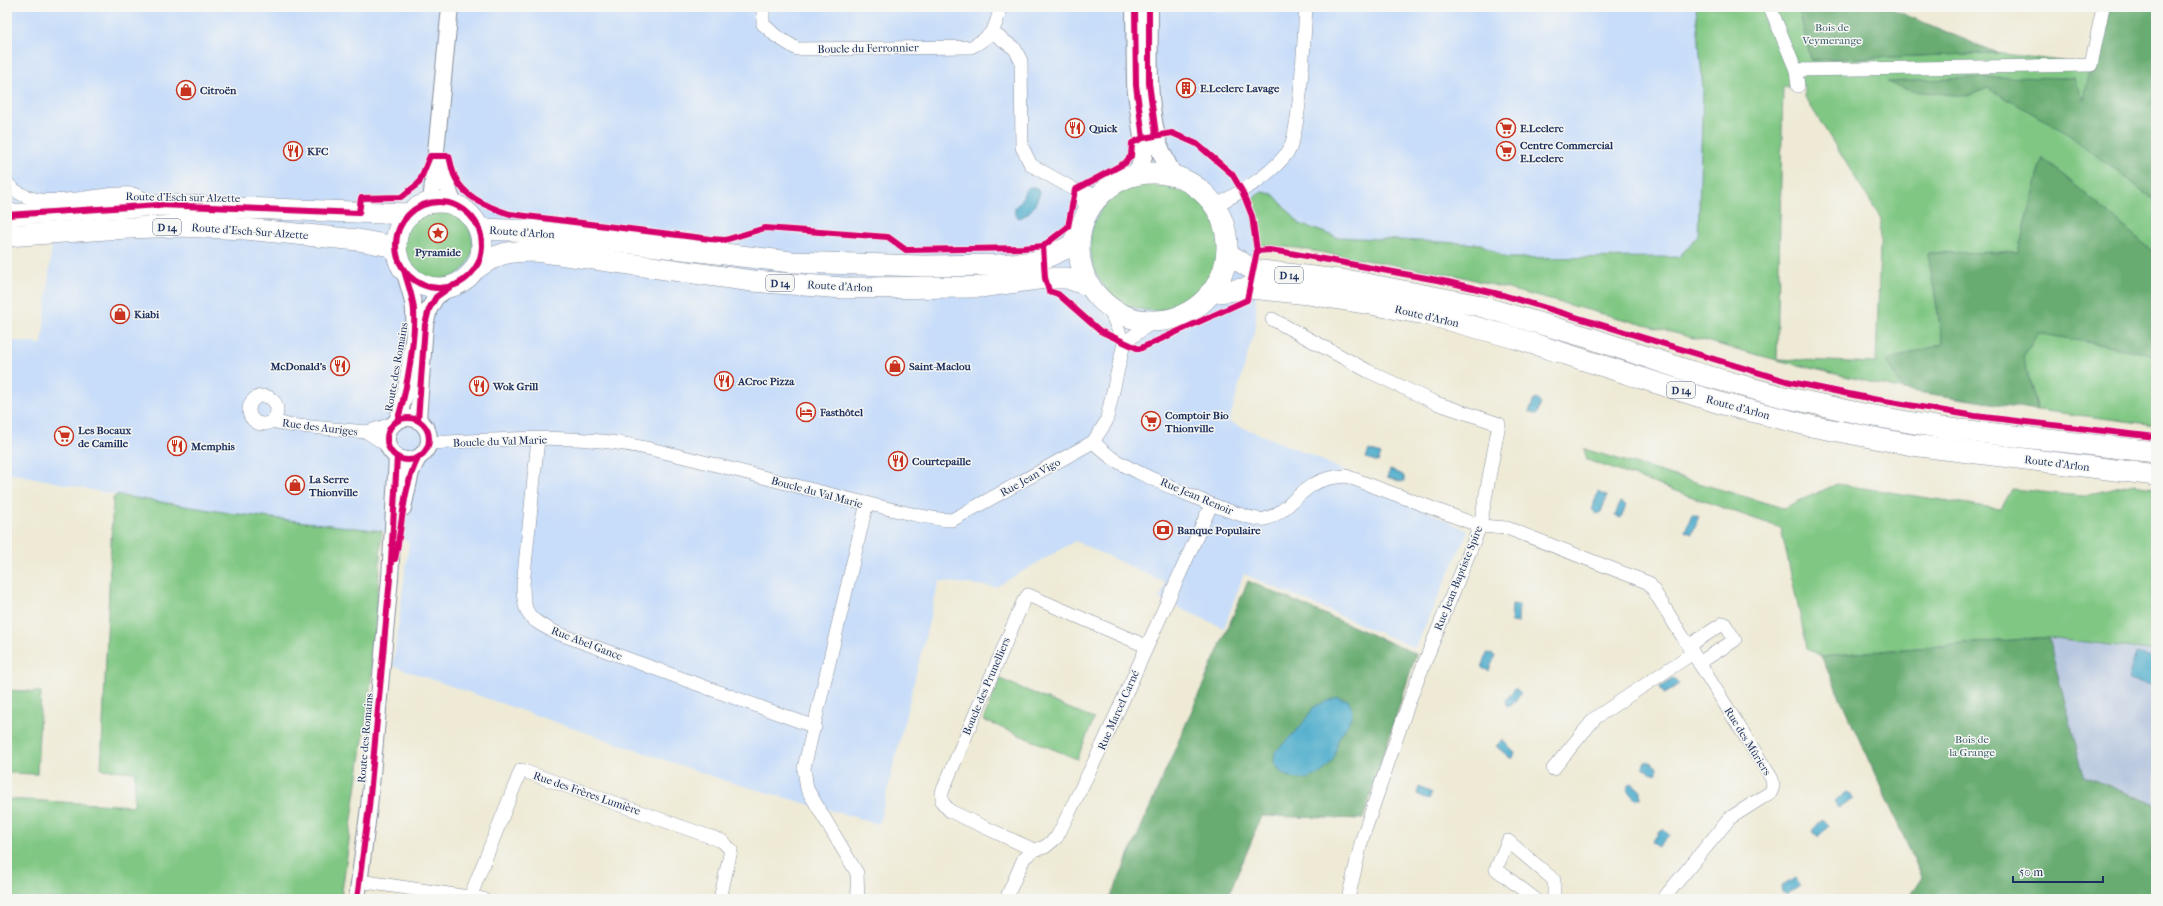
<svg xmlns="http://www.w3.org/2000/svg" width="2163" height="906" viewBox="0 0 2163 906" font-family="'IM FELL French Canon',serif">
  <style>
    .built { fill: #c8ddf9 }
    .industrial { fill: #b6c6de }
    .green { fill: #80c783; stroke: #4e7b70; fill-rule: evenodd }
    .forest { fill: #68ac71; stroke: #426e68 }
    .water { fill: #4caccb; stroke: #346e94 }
    .lines { fill: none; stroke-linecap: round; stroke-linejoin: round }
    .minor-casing { stroke: #848c9a; stroke-width: 14 }
    .tertiary-casing { stroke: #848c9a; stroke-width: 18 }
    .secondary-casing { stroke: #848c9a; stroke-width: 20 }
    .primary-casing { stroke: #848c9a; stroke-width: 22 }
    .minor { stroke: #fff; stroke-width: 13 }
    .tertiary { stroke: #fff; stroke-width: 16 }
    .secondary { stroke: #fff; stroke-width: 18 }
    .primary { stroke: #fff; stroke-width: 21 }
    .cycleway-casing { stroke: #f6f6f2; stroke-width: 8 }
    .cycleway { stroke: #d6006c; stroke-width: 6 }
    .labels { text-anchor: middle; stroke-width: 3; stroke-linejoin: round; paint-order: stroke }
    .shield { fill: #f6f6f2; stroke: #5d6b8a; stroke-width: 1 }
    .shield-label { font-size: 10px; font-weight: bold; fill: #1b2f5e }
    .park-label { font-size: 11px; fill: #395d69; stroke: #f6f6f2 }
    .street-label { font-size: 11px; fill: #1b2f5e; stroke: #f6f6f2 }
    .poi-label { font-size: 11px; font-weight: bold; fill: #1b2f5e; stroke: #f6f6f2; text-anchor: start }
  </style>
  <rect width="100%" height="100%" fill="#f6f6f2"/>
  <filter id="ink" filterUnits="userSpaceOnUse"><feTurbulence type="fractalNoise" baseFrequency=".025" numOctaves="2"/><feDisplacementMap in="SourceGraphic" scale="8" xChannelSelector="R" yChannelSelector="G"/><feConvolveMatrix kernelMatrix="1 2 1 2 8 2 1 2 1" color-interpolation-filters="sRGB"/></filter>
  <filter id="wash" filterUnits="userSpaceOnUse"><feTurbulence type="fractalNoise" baseFrequency=".012" numOctaves="4" result="noise"/><feDisplacementMap in="SourceGraphic" scale="16" xChannelSelector="R" yChannelSelector="G"/><feGaussianBlur stdDeviation="0.9" result="paint"/><feColorMatrix in="noise" values="0 0 0 0 0 0 0 0 0 0 0 0 0 0 0 0 0 1.4 0 .05"/><feComposite in="paint" operator="in"/></filter>
  <g filter="url(#wash)">
    <rect width="100%" height="100%" fill="#eeead5"/>
    <polygon class="built" points="7,7 1696,7 1703,90 1698,236 1679,257 1506,258 1480,244 1337,237 1300,224 1273,194 1251,199 1256,245 1256,324 1229,422 1311,455 1468,531 1415,648 1244,574 1224,628 1159,599 1166,583 1075,541 996,587 939,581 879,824 726,781 393,666 409,542 382,531 229,513 135,499 7,472 7,340 42,344 52,245 7,248"/>
    <polygon class="industrial" points="2048,637 2156,651 2156,805 2084,776"/>
    <g class="green">
      <path d="M1696,7H1796L1800,14L1811,60L1997,53L2091,65L2084,101L1988,77L1967,96L1988,88L2065,131L2156,201V254L2043,158L2018,252L1928,253L1943,344L1888,360L1903,390L1777,360L1463,277L1296,248L1256,245L1251,199L1262,192L1273,194L1300,224L1337,237L1481,244L1506,258L1679,257L1698,236L1703,90ZM1804,86L1805,97L1881,219L1876,363L1777,359L1783,87Z"/>
      <circle cx="1155" cy="246" r="65"/>
      <circle cx="438" cy="245" r="35"/>
      <polygon points="2038,333 2156,355 2156,425 2038,410 2023,357"/>
      <polygon points="1584,449 1783,508 1837,484 2001,509 2012,489 2081,496 2134,484 2156,487 2156,651 2048,637 1821,656 1807,648 1781,528 1587,460"/>
      <polygon points="117,495 229,513 382,531 373,667 341,899 7,899 7,799 134,806 135,772 101,769 113,498"/>
      <polygon points="1000,679 1094,719 1077,759 983,720"/>
      <polygon points="7,690 41,692 37,774 7,773"/>
    </g>
    <g class="forest">
      <polygon points="1796,7 1887,7 1997,53 1811,60 1800,14"/>
      <polygon points="2102,7 2156,7 2156,201 2065,132 1988,88 1967,96 1911,91 1887,82 1989,77 2074,78 2084,100"/>
      <polygon points="2043,158 2156,254 2156,355 2038,333 2023,357 2038,410 1903,390 1887,360 1943,344 1928,253 2018,252"/>
      <polygon points="1248,581 1416,654 1363,819 1262,816 1227,899 1110,899"/>
      <polygon points="2048,637 2084,776 2156,805 2156,899 1908,899 1922,877 1821,656"/>
    </g>
    <g class="water">
      <path d="M1035,187L1040,193C1035,204 1032,214 1019,218L1015,214V207L1021,201L1026,189Z"/>
      <polygon points="1537,399 1541,403 1537,415 1529,412 1534,400"/>
      <polygon points="1369,450 1381,454 1378,462 1366,458"/>
      <polygon points="1390,470 1403,475 1405,480 1402,482 1387,477"/>
      <polygon points="1598,492 1607,496 1601,512 1596,514 1592,509"/>
      <polygon points="1620,502 1626,505 1621,518 1615,516"/>
      <polygon points="1692,514 1699,516 1692,534 1685,531"/>
      <polygon points="1512,604 1519,605 1518,623 1511,622"/>
      <polygon points="1487,653 1492,654 1495,656 1489,671 1482,668"/>
      <polygon points="2136,654 2156,659 2156,686 2128,679"/>
      <polygon points="1674,678 1679,684 1664,694 1660,687"/>
      <polygon points="1515,688 1521,693 1512,705 1507,706 1506,700"/>
      <path d="M1337,697L1348,700C1358,714 1346,726 1339,738C1335,746 1337,754 1332,761C1318,783 1288,787 1274,762L1275,752L1300,727L1314,707Z"/>
      <polygon points="1502,740 1515,752 1513,758 1510,758 1496,746"/>
      <polygon points="1648,761 1657,767 1657,773 1652,774 1643,767 1644,763"/>
      <polygon points="1629,784 1632,783 1640,790 1640,798 1635,799 1627,788"/>
      <polygon points="1419,787 1432,793 1429,800 1417,794"/>
      <polygon points="1847,792 1851,794 1852,799 1838,808 1834,801"/>
      <polygon points="1823,819 1829,825 1819,837 1812,832"/>
      <polygon points="1663,829 1669,835 1658,847 1652,842 1658,834 1658,832"/>
      <polygon points="1795,878 1800,885 1786,894 1782,892 1781,887"/>
    </g>
  </g>
  <g filter="url(#ink)">
    <g class="lines">
      <g class="minor-casing">
        <g id="minor">
          <path d="M763,7V24L776,36L797,49L971,47C990,38 997,28 1000,7"/>
          <polyline points="1770,7 1796,70 1798,86"/>
          <polyline points="992,32 1015,49 1021,61 1022,147 1031,165 1075,190 1100,195"/>
          <polyline points="1796,70 2091,65 2103,7"/>
          <path d="M7,183C36,217 93,191 132,194C138,195 146,200 152,202"/>
          <polyline points="1075,190 1089,210"/>
          <path d="M1215,206C1242,191 1269,177 1288,152C1301,133 1304,34 1306,7"/>
          <polyline points="1272,319 1368,371 1436,403 1499,424 1480,526 1411,696 1362,839 1348,899"/>
          <polyline points="1124,343 1155,320"/>
          <circle cx="263" cy="410" r="14"/>
          <polyline points="273,421 288,425 367,432 392,424"/>
          <polyline points="367,432 388,446"/>
          <path d="M538,439L523,585C523,617 531,620 557,633L815,727"/>
          <path d="M1093,442C1099,447 1105,453 1112,458C1129,470 1248,524 1265,519C1286,513 1296,494 1314,484C1324,478 1335,477 1346,476L1480,526L1507,528L1649,583L1772,779L1773,786L1771,792L1730,818L1663,899"/>
          <path d="M429,443C500,440 575,432 646,448C717,464 786,484 857,501C888,508 920,518 952,520L1093,442L1106,422L1124,343L1108,306"/>
          <polyline points="1688,646 1724,623 1735,640 1699,663"/>
          <polyline points="1553,769 1595,718 1693,653"/>
          <polyline points="1034,850 950,811 942,802 942,792 1023,602 1028,595 1146,646"/>
          <polyline points="359,881 483,899"/>
          <polyline points="470,897 521,770 722,841 731,850 720,899"/>
          <polyline points="858,899 857,873 807,789 804,768 867,503"/>
          <polyline points="1006,899 1024,858 1034,850 1045,847 1057,837 1102,746 1211,505"/>
          <polyline points="1535,899 1496,869 1508,841 1554,880 1554,899"/>
        </g>
      </g>
      <g class="tertiary-casing">
        <g id="tertiary">
          <polyline points="437,158 454,205"/>
          <polyline points="431,203 450,7"/>
          <circle cx="408" cy="439" r="21"/>
          <polyline points="418,420 425,325 429,309 436,297 450,287"/>
          <path d="M397,421C406,396 418,328 413,303C411,292 407,281 404,270"/>
          <polyline points="403,508 411,472 418,458"/>
          <polyline points="357,899 369,807 390,578 397,457"/>
        </g>
      </g>
      <g class="secondary-casing">
        <g id="secondary">
          <polyline points="1135,7 1136,85 1143,138 1143,156 1138,175"/>
          <path d="M1149,7C1149,49 1146,95 1156,136C1159,150 1166,163 1173,175"/>
        </g>
      </g>
      <g class="primary-casing">
        <g id="primary">
          <circle cx="1153" cy="247" r="74"/>
          <circle cx="439" cy="245" r="43"/>
          <polyline points="7,215 159,205 410,214"/>
          <polyline points="479,229 532,231 791,262 923,266 997,265 1036,262 1071,246 1080,232"/>
          <polyline points="7,236 107,229 179,226 245,229 358,240 396,247"/>
          <polyline points="1227,253 1253,270 1356,282 1476,305 1590,338 1692,372 1784,397 1863,414 1942,428 2156,452"/>
          <path d="M475,269C500,252 508,251 537,251L752,281L843,288L980,287L1045,278H1067L1090,286"/>
          <polyline points="1210,293 1250,288 1308,294 1370,304 1430,315 1515,338 1723,404 1811,426 1912,445 2156,475"/>
        </g>
      </g>
      <use href="#minor" class="minor"/>
      <use href="#tertiary" class="tertiary"/>
      <use href="#secondary" class="secondary"/>
      <use href="#primary" class="primary"/>
      <g class="cycleway-casing">
        <g id="cycleway">
          <polyline points="1135,7 1136,85 1143,138"/>
          <polyline points="1149,7 1149,83 1156,135"/>
          <circle cx="439" cy="245" r="43"/>
          <path d="M7,215L159,205L359,213L361,198L401,197L419,183L430,156H449C451,163 452,171 455,177C464,198 490,208 510,214L710,239L725,240L765,228L888,237L906,250L1023,248L1043,246L1068,227L1075,190L1125,163L1131,156L1132,143L1143,138L1172,133L1197,144L1232,174L1242,191L1252,216L1257,251L1247,300L1139,349L1100,331L1058,294L1049,291L1045,278L1043,246"/>
          <polyline points="1257,251 1269,250 1290,253 1448,282 1503,295 1786,381 1873,399 1975,416 2156,437"/>
          <circle cx="408" cy="439" r="21"/>
          <polyline points="418,420 425,325 429,309 436,297 450,287"/>
          <path d="M397,421C406,396 418,328 413,303C411,292 407,281 404,270"/>
          <path d="M395,559C403,525 402,489 418,458"/>
          <polyline points="357,899 369,807 390,578 397,457"/>
        </g>
      </g>
      <use href="#cycleway" class="cycleway"/>
    </g>
  </g>
  <defs>
    <g id="building-ring" transform="scale(1)"><circle r="9.5" fill="#f6f6f2" stroke="#c8321e" stroke-width="1.5"/><path d="M-4-6H4V6H1V3H-1V6H-4ZM-2.5-4.3h1.7v1.8h-1.7ZM.8-4.3h1.7v1.8H.8ZM-2.5-1h1.7V.8h-1.7ZM.8-1h1.7V.8H.8Z" fill="#c8321e"/></g>
    <g id="shop-ring" transform="scale(1)"><circle r="9.5" fill="#f6f6f2" stroke="#c8321e" stroke-width="1.5"/><path d="M-5-2.5h2.3a2.7 3.5 0 0 1 5.4 0H5L5.5 6h-11ZM-1.5-2.5h3a1.5 2.3 0 0 0-3 0Z" fill="#c8321e"/></g>
    <g id="restaurant-ring" transform="scale(1)"><circle r="9.5" fill="#f6f6f2" stroke="#c8321e" stroke-width="1.5"/><path d="M-5-6h1v4h1v-4h1v4h1v-4h1v5L-1.5 .5V6h-2V.5L-5-1ZM5-6V6H3V1.5H1.5Q1.5-4 5-6Z" fill="#c8321e"/></g>
    <g id="supermarket-ring" transform="scale(1)"><circle r="9.5" fill="#f6f6f2" stroke="#c8321e" stroke-width="1.5"/><path d="M-6-5.5h2.5l.6 2H6L4.5 2H-2.5L-4.4-4H-6ZM-1.5 3.2a1.3 1.3 0 1 0 .1 0ZM3 3.2a1.3 1.3 0 1 0 .1 0Z" fill="#c8321e"/></g>
    <g id="sight-ring" transform="scale(1)"><circle r="9.5" fill="#f6f6f2" stroke="#c8321e" stroke-width="1.5"/><path d="M0-6L1.8-2.2L6-1.7L2.9 1.2L3.7 5.4L0 3.3L-3.7 5.4L-2.9 1.2L-6-1.7L-1.8-2.2Z" fill="#c8321e"/></g>
    <g id="hotel-ring" transform="scale(1)"><circle r="9.5" fill="#f6f6f2" stroke="#c8321e" stroke-width="1.5"/><path d="M-6-4.5h1.5V1H6V5H4.5V3h-9V5H-6ZM-4 0a1.8 1.8 0 1 1 3.6 0ZM.5 0V-2.5h3Q6-2.5 6 0Z" fill="#c8321e"/></g>
    <g id="bank-ring" transform="scale(1)"><circle r="9.5" fill="#f6f6f2" stroke="#c8321e" stroke-width="1.5"/><path d="M-6-4H6V4H-6ZM0-2.3a2.3 2.3 0 1 0 0 4.6a2.3 2.3 0 1 0 0-4.6Z" fill="#c8321e"/></g>
  </defs>
  <g fill-rule="evenodd">
    <use href="#building-ring" x="1186" y="88"/>
    <use href="#shop-ring" x="186" y="90"/>
    <use href="#restaurant-ring" x="1075" y="128"/>
    <use href="#supermarket-ring" x="1506" y="128"/>
    <use href="#restaurant-ring" x="293" y="151"/>
    <use href="#supermarket-ring" x="1506" y="151"/>
    <use href="#sight-ring" x="438" y="233"/>
    <use href="#shop-ring" x="120" y="314"/>
    <use href="#restaurant-ring" x="340" y="366"/>
    <use href="#shop-ring" x="895" y="366"/>
    <use href="#restaurant-ring" x="724" y="381"/>
    <use href="#restaurant-ring" x="479" y="386"/>
    <use href="#hotel-ring" x="806" y="412"/>
    <use href="#supermarket-ring" x="1151" y="421"/>
    <use href="#supermarket-ring" x="64" y="436"/>
    <use href="#restaurant-ring" x="177" y="446"/>
    <use href="#restaurant-ring" x="898" y="461"/>
    <use href="#shop-ring" x="295" y="485"/>
    <use href="#bank-ring" x="1163" y="530"/>
  </g>
  <g class="labels">
    <g class="shield">
      <rect x="153" y="219" width="28" height="16" rx="3"/>
      <rect x="1275" y="267" width="28" height="16" rx="3"/>
      <rect x="766" y="275" width="28" height="16" rx="3"/>
      <rect x="1667" y="382" width="28" height="16" rx="3"/>
    </g>
    <g class="shield-label">
      <text x="167" y="231">D 14</text>
      <text x="1289" y="279">D 14</text>
      <text x="780" y="287">D 14</text>
      <text x="1681" y="394">D 14</text>
    </g>
    <g class="park-label">
      <text x="1832" y="31">Bois de<tspan x="1832" dy="13">Veymerange</tspan></text>
      <text x="1972" y="743">Bois de<tspan x="1972" dy="13">la Grange</tspan></text>
    </g>
    <g class="street-label">
      <text transform="translate(868 48) rotate(-1)" y="4">Boucle du Ferronnier</text>
      <text transform="translate(183 197) rotate(1)" y="4">Route d'Esch sur Alzette</text>
      <text transform="translate(250 231) rotate(4)" y="4">Route d'Esch-Sur-Alzette</text>
      <text transform="translate(522 232) rotate(4)" y="4">Route d'Arlon</text>
      <text transform="translate(840 286) rotate(3)" y="4">Route d'Arlon</text>
      <text transform="translate(1427 316) rotate(13)" y="4">Route d'Arlon</text>
      <text transform="translate(396 367) rotate(-80)" y="4">Route des Romains</text>
      <text transform="translate(1738 407) rotate(15)" y="4">Route d'Arlon</text>
      <text transform="translate(320 427) rotate(7)" y="4">Rue des Auriges</text>
      <text transform="translate(500 441) rotate(-2)" y="4">Boucle du Val Marie</text>
      <text transform="translate(2057 463) rotate(7)" y="4">Route d'Arlon</text>
      <text transform="translate(1030 477) rotate(-29)" y="4">Rue Jean Vigo</text>
      <text transform="translate(817 492) rotate(15)" y="4">Boucle du Val Marie</text>
      <text transform="translate(1197 496) rotate(23)" y="4">Rue Jean Renoir</text>
      <text transform="translate(1458 578) rotate(-68)" y="4">Rue Jean-Baptiste Spire</text>
      <text transform="translate(587 643) rotate(21)" y="4">Rue Abel Gance</text>
      <text transform="translate(986 686) rotate(-67)" y="4">Boucle des Prunelliers</text>
      <text transform="translate(1118 710) rotate(-66)" y="4">Rue Marcel Carné</text>
      <text transform="translate(365 738) rotate(-85)" y="4">Route des Romains</text>
      <text transform="translate(1748 741) rotate(58)" y="4">Rue des Mûriers</text>
      <text transform="translate(587 793) rotate(19)" y="4">Rue des Frères Lumière</text>
    </g>
    <g class="poi-label">
      <text x="1200" y="92">E.Leclerc Lavage</text>
      <text x="200" y="94">Citroën</text>
      <text x="1089" y="132">Quick</text>
      <text x="1520" y="132">E.Leclerc</text>
      <text x="1520" y="149">Centre Commercial<tspan x="1520" dy="13">E.Leclerc</tspan></text>
      <text x="307" y="155">KFC</text>
      <text x="438" y="256" text-anchor="middle">Pyramide</text>
      <text x="134" y="318">Kiabi</text>
      <text x="326" y="370" text-anchor="end">McDonald's</text>
      <text x="909" y="370">Saint-Maclou</text>
      <text x="738" y="385">ACroc Pizza</text>
      <text x="493" y="390">Wok Grill</text>
      <text x="820" y="416">Fasthôtel</text>
      <text x="1165" y="419">Comptoir Bio<tspan x="1165" dy="13">Thionville</tspan></text>
      <text x="78" y="434">Les Bocaux<tspan x="78" dy="13">de Camille</tspan></text>
      <text x="191" y="450">Memphis</text>
      <text x="912" y="465">Courtepaille</text>
      <text x="309" y="483">La Serre<tspan x="309" dy="13">Thionville</tspan></text>
      <text x="1177" y="534">Banque Populaire</text>
    </g>
  </g>
  <rect width="2163" height="906" fill="none" stroke="#f6f6f2" stroke-width="24"/>
  <path d="M2013 876v6h90v-6" fill="none" stroke="#1b2f5e" stroke-width="2"/>
  <text x="2019" y="876" font-size="12" fill="#1b2f5e" stroke="#f6f6f2" stroke-width="3" paint-order="stroke">50 m</text>
</svg>
